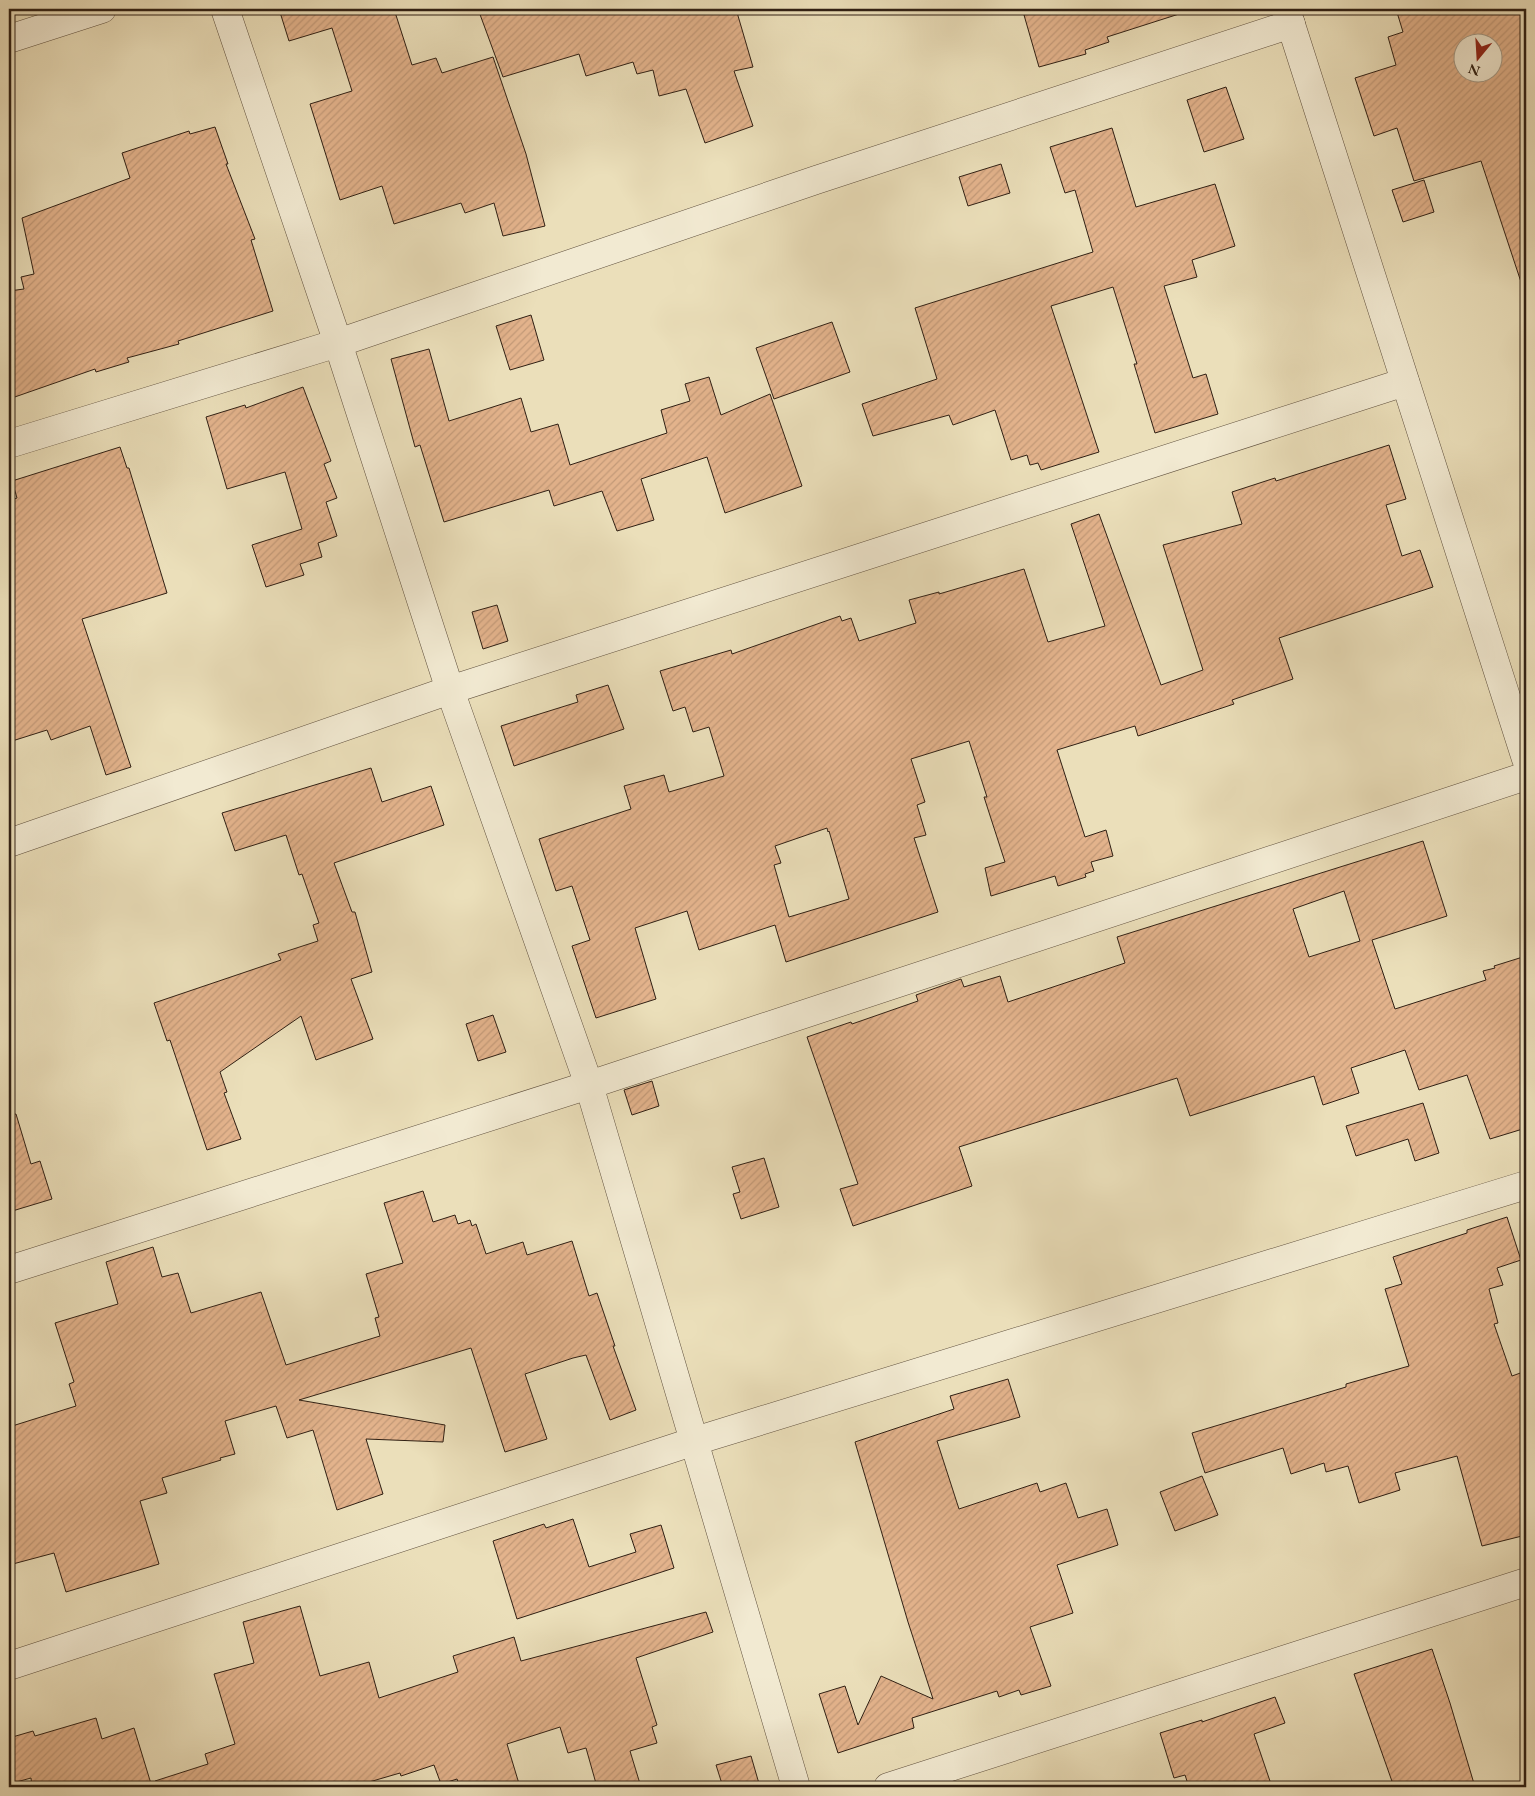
<svg xmlns="http://www.w3.org/2000/svg" width="1535" height="1796" viewBox="0 0 1535 1796" font-family="'EB Garamond',serif">
  <style>
    .building { fill: url(#building-hatch); stroke: #302014; fill-rule: evenodd }
    .lines { fill: none; stroke-linecap: round; stroke-linejoin: round }
    .minor-casing { stroke: #5f503e; stroke-width: 29 }
    .minor { stroke: #f2ead2; stroke-width: 28 }
  </style>
  <defs>
    <pattern id="building-hatch" width="6" height="6" patternUnits="userSpaceOnUse" patternTransform="scale(1.25)"><rect width="6" height="6" fill="#e3b38c"/><path d="M-1 1l2-2M0 6l6-6M5 7l2-2" fill="none" stroke="#c39a78"/></pattern>
  </defs>
  <rect width="100%" height="100%" fill="#ebdfba"/>
  <filter id="stains"><feTurbulence type="fractalNoise" baseFrequency=".004" numOctaves="4"/><feColorMatrix values="0 0 0 0 .2 0 0 0 0 .09 0 0 0 0 .02 0 0 0 .5 -.17"/></filter>
  <radialGradient id="worn" r=".72"><stop offset=".6" stop-color="#630" stop-opacity="0"/><stop offset="1" stop-color="#630" stop-opacity=".3"/></radialGradient>
  <g class="building">
    <polygon points="279,9 394,9 412,65 436,58 442,73 493,57 526,154 545,226 503,236 494,203 465,213 461,203 394,224 382,186 340,200 310,104 352,91 332,28 289,41"/>
    <polygon points="478,9 736,9 753,67 734,71 753,126 705,143 686,89 659,96 653,70 637,74 633,62 586,76 579,54 503,77"/>
    <polygon points="1046,9 1178,9 1179,14 1107,37 1109,42 1085,50 1086,54 1039,67 1024,15"/>
    <path d="M1396,9H1526V281L1521,282L1481,161L1414,181L1397,128L1374,136L1355,78L1396,65L1388,37L1403,32ZM1462,42H1492V72H1462Z"/>
    <polygon points="1226,87 1244,139 1204,152 1187,100"/>
    <polygon points="215,127 228,164 226,164 255,239 251,240 273,311 178,341 179,344 127,358 129,362 96,372 95,369 9,399 9,291 24,289 21,277 34,274 22,218 130,178 122,153 189,131 190,134"/>
    <polygon points="1112,128 1136,207 1215,184 1235,246 1192,260 1197,277 1164,286 1193,378 1206,374 1218,414 1155,433 1134,364 1137,364 1113,287 1051,306 1099,452 1041,470 1038,463 1030,465 1027,455 1011,460 995,410 953,425 949,415 873,436 862,404 937,379 915,308 1093,252 1075,190 1065,193 1050,147"/>
    <polygon points="1001,164 1010,193 968,206 959,177"/>
    <polygon points="1424,180 1434,212 1403,222 1392,190"/>
    <polygon points="531,315 544,360 510,370 496,326"/>
    <polygon points="832,322 850,372 774,399 756,348"/>
    <polygon points="429,349 449,421 521,398 531,432 558,424 570,465 667,433 661,410 690,401 685,384 709,377 721,415 770,394 802,486 725,513 707,457 641,479 654,520 617,531 602,491 554,506 549,490 444,522 420,445 415,447 391,359"/>
    <polygon points="303,387 331,461 324,464 337,498 326,502 337,536 318,543 322,557 300,564 304,575 266,587 252,545 302,529 285,472 227,489 206,417 245,405 246,408"/>
    <path d="M1389,445L1406,499L1386,505L1402,556L1420,550L1433,587L1279,638L1293,679L1232,700L1234,704L1138,736L1135,726L1057,750L1085,837L1106,830L1113,856L1091,862L1094,871L1085,874L1086,877L1058,886L1055,876L991,896L985,868L1005,862L984,797H987L969,741L911,759L925,802L917,805L926,835L914,838L938,912L786,962L775,925L699,950L687,911L635,928L656,999L596,1018L572,946L590,940L572,886L556,891L539,839L631,809L624,786L664,775L669,792L724,776L709,727L693,732L685,707L673,711L660,671L731,650L732,654L840,616L842,621L851,618L859,641L916,623L909,600L939,592V594L1024,569L1048,642L1105,626L1071,524L1099,514L1161,685L1203,670L1163,545L1242,524L1232,492L1275,478L1276,481ZM827,828L828,832L829,831L849,899L789,917L774,865L781,863L775,846Z"/>
    <polygon points="120,447 127,468 129,468 167,593 82,619 131,767 106,775 90,726 51,740 47,730 9,742 9,501 17,498 12,481"/>
    <polygon points="497,605 508,641 483,649 472,612"/>
    <polygon points="608,685 624,729 514,766 501,726 578,702 576,695"/>
    <polygon points="371,768 382,802 431,786 444,825 334,863 352,912 355,912 372,972 351,979 373,1039 316,1060 301,1016 220,1072 227,1092 224,1093 241,1139 207,1150 170,1040 167,1041 154,1003 281,960 278,954 318,941 313,925 319,923 302,874 299,875 286,835 235,851 222,813"/>
    <path d="M1423,841L1447,916L1372,940L1395,1009L1486,980L1483,971L1495,968L1494,966L1526,956V1128L1490,1139L1467,1075L1419,1090L1405,1050L1351,1068L1359,1093L1323,1105L1314,1076L1190,1116L1177,1078L959,1147L972,1186L853,1226L840,1189L858,1184L807,1037L851,1022L852,1024L918,1001L916,995L961,979L964,987L1000,976L1008,1002L1125,963L1117,937ZM1344,891L1360,941L1309,957L1293,909Z"/>
    <polygon points="493,1015 506,1052 478,1061 466,1024"/>
    <polygon points="652,1081 659,1106 632,1115 624,1090"/>
    <polygon points="1423,1103 1439,1153 1415,1161 1408,1139 1356,1156 1346,1126"/>
    <polygon points="16,1114 31,1164 40,1161 52,1199 9,1212 9,1115"/>
    <polygon points="764,1158 779,1207 741,1219 733,1194 740,1192 732,1167"/>
    <polygon points="423,1191 433,1222 455,1215 458,1224 470,1220 472,1226 476,1224 486,1254 523,1242 527,1255 572,1241 589,1296 597,1293 615,1346 613,1346 636,1410 610,1420 586,1355 573,1358 525,1374 547,1439 505,1452 471,1348 299,1400 445,1425 443,1442 366,1439 383,1494 337,1510 313,1430 287,1438 276,1406 225,1421 235,1454 220,1458 221,1460 162,1478 167,1493 140,1501 159,1564 66,1592 54,1553 9,1565 9,1427 76,1406 69,1384 74,1382 55,1323 118,1304 106,1262 153,1247 162,1277 178,1273 191,1313 261,1292 286,1365 380,1336 375,1318 379,1317 366,1274 403,1263 384,1203"/>
    <polygon points="1507,1217 1521,1260 1497,1268 1503,1285 1489,1289 1498,1323 1494,1324 1512,1376 1526,1371 1526,1535 1482,1546 1457,1456 1395,1473 1400,1490 1359,1503 1348,1466 1326,1472 1324,1463 1291,1474 1283,1448 1205,1473 1192,1433 1346,1387 1346,1384 1409,1366 1385,1289 1402,1284 1393,1257 1467,1233 1467,1230"/>
    <polygon points="1008,1379 1020,1417 937,1441 959,1509 1037,1483 1040,1492 1066,1483 1078,1518 1107,1509 1118,1545 1057,1565 1073,1613 1030,1627 1051,1686 1021,1695 1019,1690 999,1697 997,1691 912,1718 914,1728 838,1753 819,1694 845,1686 858,1725 881,1676 933,1699 908,1622 855,1442 954,1409 950,1396"/>
    <polygon points="1202,1476 1218,1515 1175,1531 1160,1492"/>
    <polygon points="573,1519 589,1567 636,1552 630,1534 661,1525 674,1568 517,1619 493,1541 544,1524 546,1528"/>
    <polygon points="300,1606 320,1676 369,1662 379,1698 458,1672 453,1656 514,1637 521,1661 706,1612 713,1632 636,1658 657,1725 652,1727 657,1743 630,1751 641,1787 597,1787 586,1748 568,1753 560,1727 507,1744 520,1787 460,1787 457,1779 441,1784 434,1765 401,1776 400,1773 352,1787 156,1787 155,1781 208,1764 205,1754 235,1744 214,1674 254,1663 243,1622"/>
    <polygon points="1432,1649 1450,1703 1475,1787 1394,1787 1354,1674"/>
    <polygon points="1275,1697 1285,1723 1254,1734 1272,1787 1189,1787 1185,1775 1174,1778 1160,1733 1202,1720 1202,1722"/>
    <polygon points="96,1718 102,1739 134,1728 152,1787 32,1787 31,1778 9,1784 9,1738 33,1731 35,1736"/>
    <polygon points="751,1756 760,1787 723,1787 716,1765"/>
  </g>
  <g class="lines">
    <g class="minor-casing">
      <g id="minor">
        <polyline points="225,9 338,343 450,690 589,1085 796,1787"/>
        <polyline points="1286,9 1526,759"/>
        <polyline points="9,39 102,9"/>
        <polyline points="9,444 338,343 816,180 1291,24"/>
        <polyline points="9,843 450,690 1405,382"/>
        <polyline points="9,1270 589,1085 1526,776"/>
        <polyline points="9,1666 695,1441 1526,1185"/>
        <polyline points="888,1787 1526,1582"/>
      </g>
    </g>
    <use href="#minor" class="minor"/>
  </g>
  <rect width="1535" height="1796" fill="none" stroke="#ebdfba" stroke-width="30"/>
  <rect x="10" y="10" width="1515" height="1776" fill="none" stroke="#302014" stroke-width="2.5"/>
  <rect x="15" y="15" width="1505" height="1766" fill="none" stroke="#302014"/>
  <g transform="translate(1478 58) rotate(198)"><circle r="24" fill="#f2ead2" stroke="#a49986"/>
  <path d="M0-4L9 19L0 12L-9 19Z" fill="#8f2418"/>
  <text y="-8" font-size="14" font-weight="bold" text-anchor="middle" fill="#302014">N</text>
  </g>
  <rect width="100%" height="100%" filter="url(#stains)"/>
  <rect width="100%" height="100%" fill="url(#worn)"/>
</svg>
